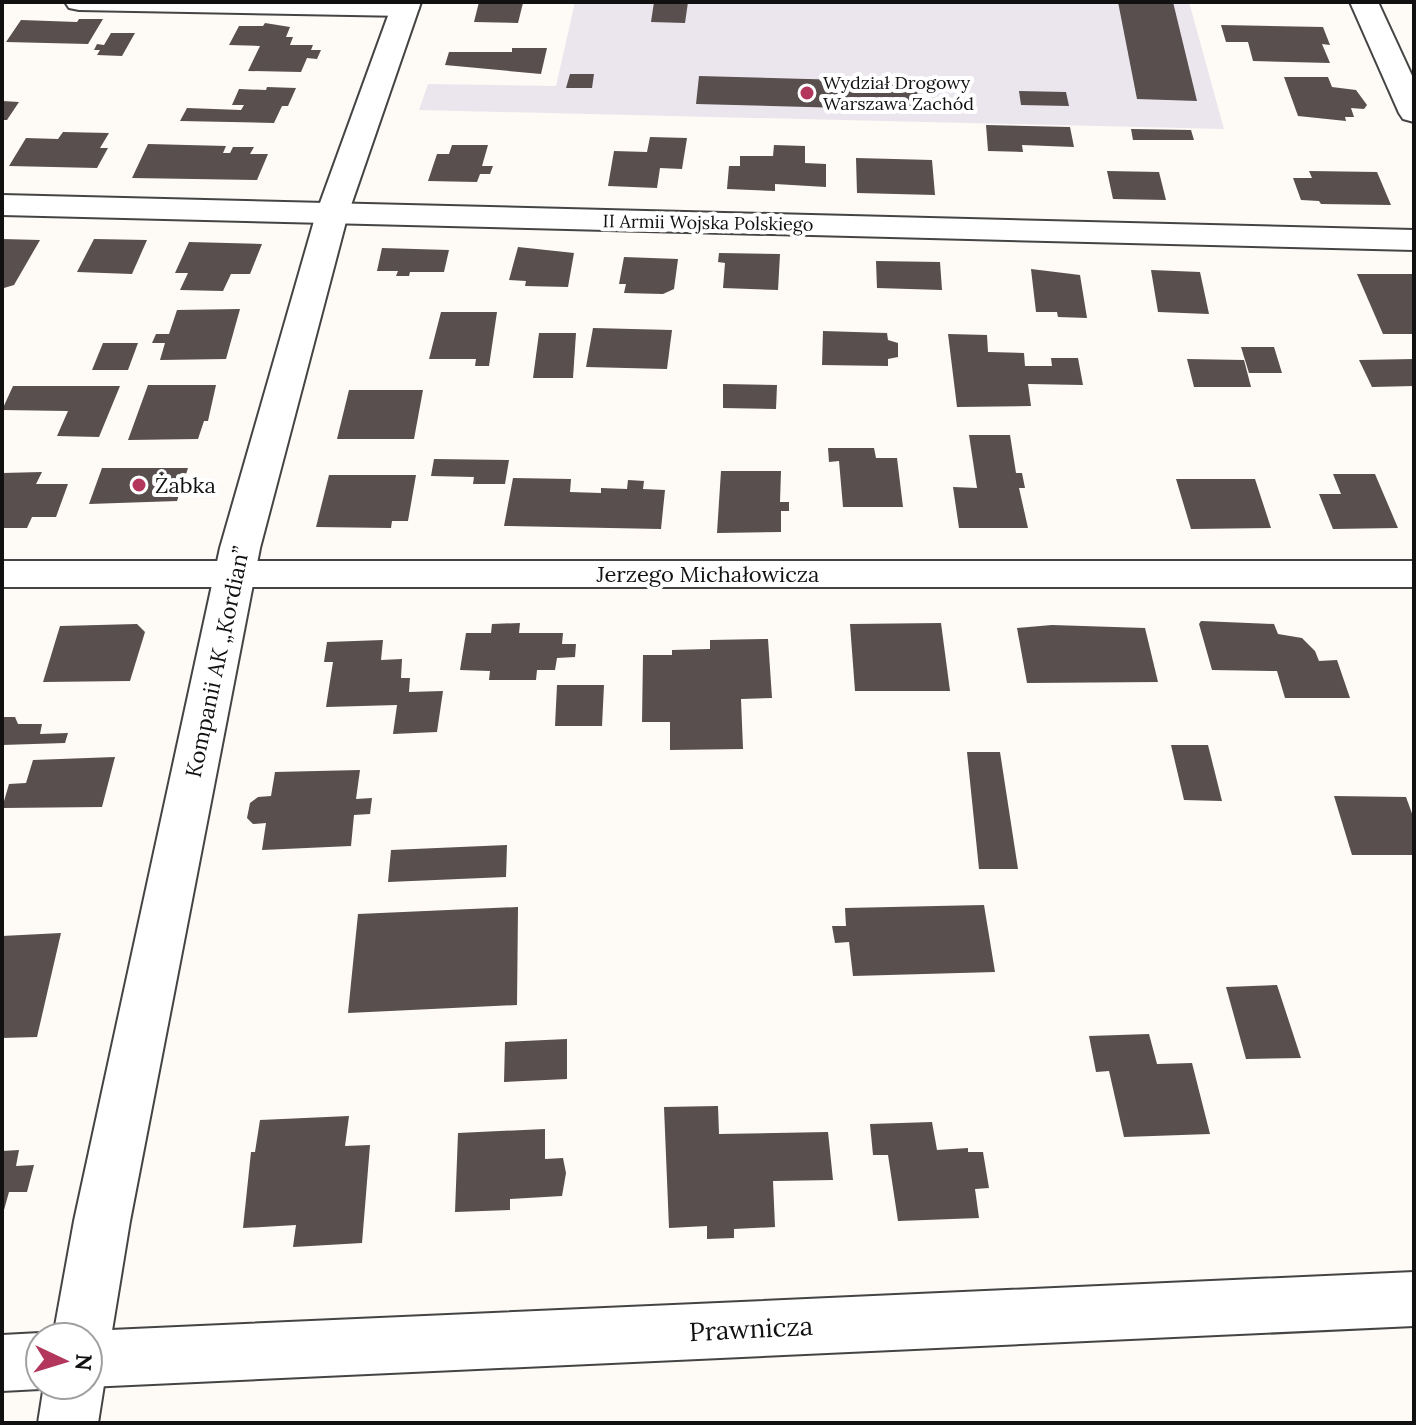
<svg xmlns="http://www.w3.org/2000/svg" width="1416" height="1425" viewBox="0 0 1416 1425" font-family="Lora,serif">
  <style>
    .industrial { fill: #ebe6ee }
    .building { fill: #584f4e }
    .lines { fill: none; stroke-linecap: round; stroke-linejoin: round }
    .minor-casing { stroke: #444; stroke-width: 4 }
    .tertiary-casing { stroke: #444; stroke-width: 4 }
    .minor { fill: #fff; fill-rule: evenodd }
    .tertiary { fill: #fff; fill-rule: evenodd }
    .poi-dot { fill: #b3365c; stroke: #fff; stroke-width: 3 }
    .labels { text-anchor: middle; stroke-width: 8; stroke-linejoin: round; paint-order: stroke }
    .far-poi-label { font-size: 18px; fill: #111; stroke: #fff; text-anchor: start }
    .far-street-label { font-size: 18px; fill: #111; stroke: #fff }
    .poi-label { font-size: 22px; fill: #111; stroke: #fff; text-anchor: start }
    .street-label { font-size: 22px; fill: #111; stroke: #fff }
    .near-street-label { font-size: 26px; fill: #111; stroke: #fff }
  </style>
  <rect width="100%" height="100%" fill="#fefaf5"/>
  <polygon class="industrial" points="575,2 1189,2 1224,129 419,110 428,84 556,86"/>
  <g class="building">
    <polygon points="479,2 523,3 518,23 474,22"/>
    <polygon points="654,2 688,2 685,23 651,22"/>
    <polygon points="1118,2 1173,2 1197,101 1137,99"/>
    <polygon points="79,19 103,19 88,44 6,42 21,20 77,22"/>
    <polygon points="265,23 290,27 286,37 293,37 290,45 313,45 311,50 321,50 317,59 307,58 301,72 248,71 260,46 229,45 239,26 263,26"/>
    <polygon points="1221,25 1323,27 1330,45 1322,44 1330,63 1253,61 1248,42 1226,42"/>
    <polygon points="111,33 135,33 122,56 97,55 100,50 94,50 97,44 104,45"/>
    <polygon points="512,48 547,48 541,74 445,65 449,52 512,52"/>
    <polygon points="570,74 594,74 592,88 566,88"/>
    <polygon points="699,76 917,82 918,110 696,104"/>
    <polygon points="1284,77 1328,77 1332,87 1356,90 1367,105 1364,109 1351,108 1354,117 1345,117 1346,121 1298,116"/>
    <polygon points="267,87 296,88 288,106 282,106 274,123 180,121 187,108 241,110 244,105 232,105 239,89 266,90"/>
    <polygon points="1019,91 1066,92 1069,106 1021,105"/>
    <polygon points="2,101 19,102 7,120 2,120"/>
    <polygon points="986,125 1070,127 1074,147 1022,145 1023,152 988,151"/>
    <polygon points="1131,129 1191,130 1194,140 1133,140"/>
    <polygon points="63,132 109,133 100,148 108,148 97,168 9,166 26,138 58,139"/>
    <polygon points="650,137 687,138 682,169 660,168 657,188 608,186 614,151 647,152"/>
    <polygon points="148,144 226,146 223,153 230,153 233,147 254,147 250,154 268,154 257,180 132,178"/>
    <polygon points="452,145 488,145 482,166 493,166 490,174 480,174 477,182 428,181 437,154 449,154"/>
    <polygon points="774,145 805,146 805,163 826,164 826,187 775,184 775,191 727,189 729,166 740,166 740,156 773,156"/>
    <polygon points="856,158 932,160 935,195 857,193"/>
    <polygon points="1107,171 1159,172 1166,200 1113,199"/>
    <polygon points="1309,171 1377,172 1391,205 1321,204 1319,201 1301,200 1293,178 1312,178"/>
    <polygon points="2,239 40,240 14,285 4,288"/>
    <polygon points="94,239 147,240 132,274 77,272"/>
    <polygon points="189,242 262,244 250,274 231,274 223,291 180,290 188,273 175,273"/>
    <polygon points="518,247 574,253 568,287 525,286 526,281 509,280"/>
    <polygon points="382,248 449,250 444,272 410,272 409,276 396,276 398,271 377,271"/>
    <polygon points="719,253 780,254 778,290 723,288 725,263 718,262"/>
    <polygon points="624,257 678,259 674,289 663,294 624,293 626,284 619,284"/>
    <polygon points="876,261 940,262 942,290 877,288"/>
    <polygon points="1031,269 1080,275 1087,318 1058,317 1057,312 1036,312"/>
    <polygon points="1151,270 1200,272 1209,314 1158,312"/>
    <polygon points="1357,274 1414,274 1414,334 1383,334"/>
    <polygon points="240,309 226,359 160,360 165,343 152,343 156,334 169,334 177,310"/>
    <polygon points="441,312 497,312 489,366 475,366 476,359 429,359"/>
    <polygon points="593,328 672,330 667,369 586,367"/>
    <polygon points="823,331 887,333 888,340 898,343 898,357 888,359 888,366 822,365"/>
    <polygon points="539,333 576,333 573,378 533,378"/>
    <polygon points="948,334 987,335 988,352 1024,353 1025,366 1052,366 1051,358 1078,358 1083,385 1028,384 1031,406 957,407"/>
    <polygon points="103,343 138,343 128,370 92,370"/>
    <polygon points="1241,347 1274,347 1282,373 1249,373"/>
    <polygon points="1187,359 1244,360 1251,387 1194,387"/>
    <polygon points="1414,359 1414,386 1372,387 1359,360"/>
    <polygon points="723,384 777,385 776,409 723,408"/>
    <polygon points="148,385 216,385 208,421 204,421 198,439 128,440"/>
    <polygon points="13,386 120,386 99,437 57,436 68,411 2,410"/>
    <polygon points="349,390 423,390 414,439 337,439"/>
    <polygon points="969,435 1010,435 1016,473 1022,473 1025,488 1019,488 1028,528 959,528 953,487 977,488"/>
    <polygon points="828,448 874,448 876,458 897,458 903,507 843,507 839,461 829,462"/>
    <polygon points="434,459 509,460 505,484 473,484 474,477 431,476"/>
    <polygon points="102,468 188,468 177,501 89,504"/>
    <polygon points="721,471 781,471 780,502 789,502 789,511 781,511 781,532 717,533"/>
    <polygon points="42,472 36,484 68,484 56,517 32,517 27,528 2,528 2,473"/>
    <polygon points="1333,474 1375,474 1398,528 1333,529 1319,494 1341,494"/>
    <polygon points="329,475 416,475 408,521 392,521 391,528 316,527"/>
    <polygon points="513,478 571,479 570,492 601,493 601,488 627,489 628,480 644,481 643,489 665,490 661,529 504,526"/>
    <polygon points="1176,479 1255,479 1271,528 1191,529"/>
    <polygon points="1201,621 1274,624 1278,634 1302,638 1315,651 1319,661 1337,660 1350,698 1285,698 1277,671 1212,670 1199,624"/>
    <polygon points="520,623 519,633 563,633 562,644 576,644 575,657 557,658 555,670 537,670 536,680 489,680 490,671 460,670 466,633 491,633 492,624"/>
    <polygon points="941,623 950,691 855,691 850,624"/>
    <polygon points="137,624 145,632 130,681 43,682 60,626"/>
    <polygon points="1052,625 1145,628 1158,682 1027,683 1017,628"/>
    <polygon points="768,639 772,698 741,699 743,749 670,750 670,722 642,722 643,655 672,655 672,650 710,649 710,640"/>
    <polygon points="383,640 381,660 402,659 401,678 410,678 409,692 443,691 437,732 393,734 397,705 326,707 333,662 324,662 327,642"/>
    <polygon points="557,685 604,685 602,726 555,726"/>
    <polygon points="2,717 15,717 18,724 42,724 40,734 68,733 65,743 2,745"/>
    <polygon points="1171,745 1208,745 1222,801 1184,800"/>
    <polygon points="967,752 1000,752 1018,869 979,869"/>
    <polygon points="115,757 102,807 2,808 9,784 26,783 33,760"/>
    <polygon points="360,770 356,799 372,798 370,814 354,815 351,846 262,850 266,823 253,824 247,818 250,803 258,797 271,796 275,772"/>
    <polygon points="1334,796 1406,797 1414,819 1414,855 1352,855"/>
    <polygon points="507,845 506,877 388,882 391,850"/>
    <polygon points="984,905 995,972 853,976 849,942 835,943 832,926 846,926 845,908"/>
    <polygon points="518,907 517,1005 348,1013 358,914"/>
    <polygon points="61,933 37,1037 2,1038 2,936"/>
    <polygon points="1277,985 1301,1058 1246,1059 1226,987"/>
    <polygon points="1149,1034 1157,1064 1192,1063 1210,1134 1124,1137 1109,1071 1096,1072 1089,1036"/>
    <polygon points="567,1039 567,1079 504,1082 505,1042"/>
    <polygon points="718,1106 719,1134 828,1132 833,1180 773,1181 775,1227 734,1229 734,1238 707,1239 707,1226 669,1228 664,1107"/>
    <polygon points="349,1116 345,1146 370,1145 362,1243 293,1247 296,1225 243,1228 251,1152 255,1152 260,1120"/>
    <polygon points="932,1122 937,1150 968,1148 968,1152 983,1152 989,1188 975,1189 979,1218 898,1221 888,1155 873,1155 870,1124"/>
    <polygon points="545,1129 545,1159 563,1158 566,1173 562,1196 510,1199 510,1210 455,1212 458,1133"/>
    <polygon points="19,1150 16,1166 34,1165 27,1192 9,1192 2,1217 2,1151"/>
  </g>
  <g class="lines">
    <g class="minor-casing">
      <g id="minor">
        <polygon points="65,2 414,2 419,8 415,14 405,16 79,10 69,8"/>
        <polygon points="1350,2 1378,2 1414,80 1414,122 1403,119 1399,113"/>
        <polygon points="2,195 1414,230 1414,250 2,215"/>
        <rect x="2" y="561" width="1412" height="26"/>
        <polygon points="1414,1272 1414,1326 88,1387 83,1385 88,1385 88,1337 73,1337 88,1331"/>
        <polygon points="40,1333 50,1337 40,1337 40,1385 50,1385 40,1389 2,1391 2,1335"/>
      </g>
    </g>
    <g class="tertiary-casing">
      <polygon id="tertiary" points="393,2 421,2 348,214 260,548 130,1221 111,1337 103,1356 88,1362 95,1365 104,1385 98,1423 38,1423 44,1385 88,1385 88,1337 53,1337 74,1221 220,548 316,214"/>
    </g>
    <use href="#minor" class="minor"/>
    <use href="#tertiary" class="tertiary"/>
  </g>
  <g class="poi-dot">
    <circle cx="807" cy="93" r="8"/>
    <circle cx="139" cy="485" r="8"/>
  </g>
  <g class="labels">
    <g class="far-poi-label">
      <text x="823" y="89">Wydział Drogowy<tspan x="823" dy="21">Warszawa Zachód</tspan></text>
    </g>
    <g class="far-street-label">
      <text transform="translate(708 223) rotate(1)" y="6">II Armii Wojska Polskiego</text>
    </g>
    <g class="poi-label">
      <text x="155" y="493">Żabka</text>
    </g>
    <g class="street-label">
      <text x="708" y="582">Jerzego Michałowicza</text>
      <text transform="translate(217 662) rotate(-78)" y="8">Kompanii AK „Kordian”</text>
    </g>
    <g class="near-street-label">
      <text transform="translate(751 1329) rotate(-3)" y="9">Prawnicza</text>
    </g>
  </g>
  <rect width="1416" height="1425" fill="none" stroke="#111111" stroke-width="8"/>
  <g transform="translate(64 1361) rotate(94)"><circle r="38" fill="#ffffff" stroke="#a0a0a0" stroke-width="2"/>
  <path d="M0-6L14 30L0 20L-14 30Z" fill="#b3365c"/>
  <text y="-12" font-size="22" font-weight="bold" text-anchor="middle" fill="#111111">N</text>
  </g>
</svg>
